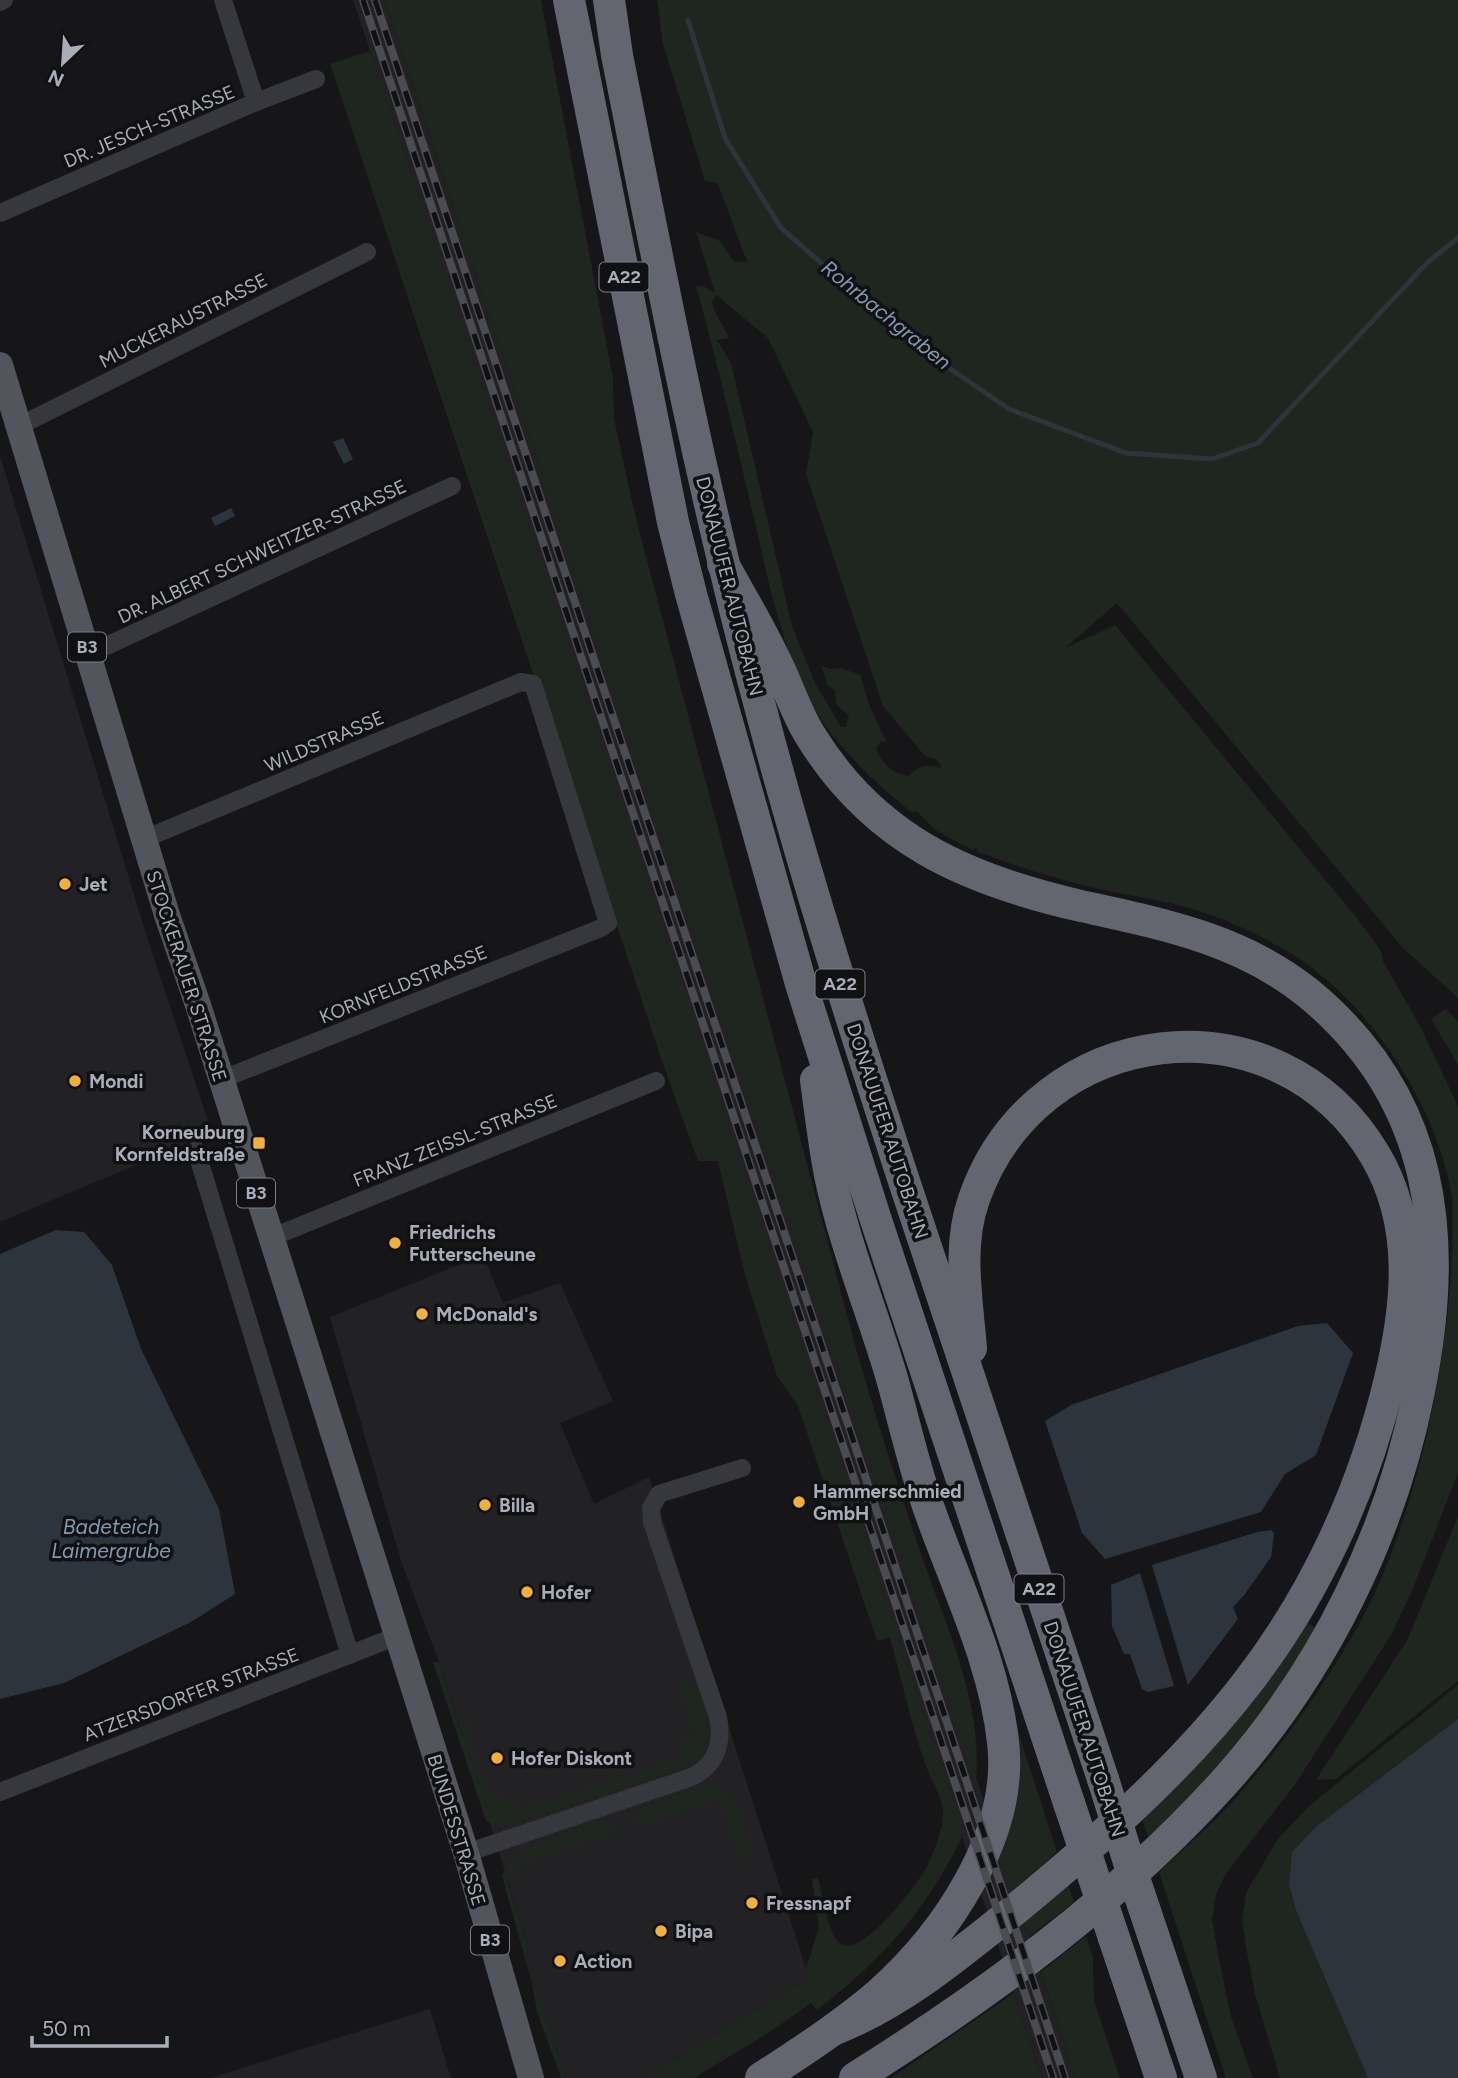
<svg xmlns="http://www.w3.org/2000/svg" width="1458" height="2078" viewBox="0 0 1458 2078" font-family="Figtree,sans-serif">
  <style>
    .built { fill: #222225 }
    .green { fill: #1e261f; fill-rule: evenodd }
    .water { fill: #2c353c }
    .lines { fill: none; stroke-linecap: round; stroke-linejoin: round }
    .stream { stroke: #2c353c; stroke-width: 5 }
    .street { stroke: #37383d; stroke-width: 18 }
    .primary { stroke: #53555c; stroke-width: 26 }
    .highway { stroke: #63666e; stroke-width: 32 }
    .rail-casing { stroke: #4a4c52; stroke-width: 8 }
    .rail { stroke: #111113; stroke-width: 5; stroke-dasharray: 16; stroke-linecap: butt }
    .highway-bridge { stroke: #63666e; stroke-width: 32 }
    .poi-dot { fill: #f2b134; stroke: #111113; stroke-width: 2.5 }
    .labels { text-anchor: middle; stroke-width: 7; stroke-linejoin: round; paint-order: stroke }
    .shield { fill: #111113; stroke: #7b7e86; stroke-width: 2 }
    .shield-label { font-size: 18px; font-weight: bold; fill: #a8adb8 }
    .street-label { font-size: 19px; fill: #a8adb8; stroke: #111113 }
    .poi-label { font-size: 19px; font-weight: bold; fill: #a8adb8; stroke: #111113; text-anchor: start }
    .water-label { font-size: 21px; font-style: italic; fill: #7f9bb3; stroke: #111113 }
  </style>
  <rect width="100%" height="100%" fill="#161618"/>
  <g class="built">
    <polygon points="353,0 385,0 1076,2078 1042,2078"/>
    <polygon points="0,456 146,934 212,1133 0,1222"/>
    <polygon points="483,1255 503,1303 560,1283 613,1401 560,1423 594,1504 649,1477 809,1978 644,2078 566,2078 528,1964 526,1938 439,1662 402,1564 330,1317"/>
    <polygon points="430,2009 451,2078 210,2078"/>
  </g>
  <g class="green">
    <path d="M385,0H541L613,378L614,419L635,515L855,1345C875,1415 897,1484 921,1554C946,1626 983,1702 976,1780Z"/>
    <path d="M657,0H1458V998L1402,947L1117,603L1065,648L1115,625L1356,917L1381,951L1383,961L1421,1028L1458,1106V1473L1412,1591L1391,1635L1296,1783L1225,1875L1216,1895L1212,1919L1218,1954L1231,2017L1253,2078H1226L1159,1872C1184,1848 1212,1825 1235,1799C1281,1747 1323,1688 1357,1628C1420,1516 1458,1326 1452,1197C1437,1105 1369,1001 1290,953C1265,938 1235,923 1208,914C1173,901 1134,897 1099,889C1057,879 1018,867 978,852L976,848L973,850L937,831L916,811L911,812C878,785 846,756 822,721C783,660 769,583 753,514C735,438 717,361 696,286L704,287L715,293L696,232L720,241L734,262H747L718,184L705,181L663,44ZM716,295L768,338L813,432L806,474L883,706L925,756L936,759L942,768C928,765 918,764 909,776C893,774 883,764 876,749L880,742L886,741L870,707L860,675L841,668L829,669L821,665L828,686L835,690L836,704L849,716L846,727H841L815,683L792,626L731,363L717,340L729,338C724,326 714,313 712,302Z"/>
    <path d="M370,51L963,1835C926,1911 883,1959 817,2010L811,2003L773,2030L694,2078H644L809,1978L806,1968L819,1928L812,1879L818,1878C822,1893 828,1934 840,1943C861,1960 913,1888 924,1872C931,1861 943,1829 943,1816C944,1798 932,1783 926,1766C911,1725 902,1680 890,1638L877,1641L798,1406L777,1376L745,1275L718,1161H698L663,1064L330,64Z"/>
    <polygon points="1446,1009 1458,1021 1458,1065 1431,1019"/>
    <polygon points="1458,1516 1458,1681 1336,1779 1316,1780 1408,1639"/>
    <path d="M1303,1620L1319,1630C1282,1683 1245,1736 1202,1784C1185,1803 1166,1820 1148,1837L1141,1815Z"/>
    <path d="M433,1662H439L459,1727L473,1724C469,1746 480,1805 512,1798L517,1810L684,1758L679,1744L683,1740L696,1734L680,1686L687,1684C707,1693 715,1734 703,1753C698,1761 689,1765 681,1769L521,1821L494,1825L486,1821Z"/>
    <polygon points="1458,1685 1458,1719 1317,1826 1289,1885 1297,1913 1368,2078 1280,2078 1255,1994 1246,1947 1242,1920 1246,1893 1277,1840 1309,1806"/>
    <polygon points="1011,1710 1057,1852 1013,1890 998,1845"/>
    <path d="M707,1785C715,1787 722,1789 728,1795C736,1803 754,1842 749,1853C747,1858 745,1858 740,1860L721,1799L636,1826L635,1816L645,1803Z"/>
    <path d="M600,1819C609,1820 615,1823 619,1831L518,1863L521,1876L507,1880L526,1938L528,1964L566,2078H561L537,2012L532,1983L502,1876C512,1850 573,1827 600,1819Z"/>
    <polygon points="1067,1881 1074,1902 1029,1937 1023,1918"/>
    <polygon points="1086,1936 1093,1957 1094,2001 1120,2078 1076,2078 1041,1972"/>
    <polygon points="1014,1993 1042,2078 891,2078"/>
  </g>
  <g class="water">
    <polygon points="343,438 353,459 344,464 333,442"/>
    <polygon points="231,508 235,516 215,526 211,518"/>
    <polygon points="56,1230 84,1232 112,1265 141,1349 219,1509 235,1594 191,1622 64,1683 0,1699 0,1254"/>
    <polygon points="1327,1323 1353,1353 1316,1455 1285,1474 1261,1512 1105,1559 1082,1533 1045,1421 1071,1405 1298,1326"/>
    <polygon points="1271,1530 1274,1533 1271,1557 1245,1594 1233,1607 1238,1619 1188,1685 1152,1565 1257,1532"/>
    <polygon points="1140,1573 1174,1686 1148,1692 1142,1689 1130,1654 1124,1654 1112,1626 1111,1585"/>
    <polygon points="1458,1719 1458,2078 1368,2078 1297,1913 1289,1885 1292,1852 1317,1826"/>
  </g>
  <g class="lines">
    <polyline class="stream" points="688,20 725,138 781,228 914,344 1009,409 1126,453 1212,459 1258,443 1427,263 1458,238"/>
    <g class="street">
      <polyline points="223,0 256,102"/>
      <polyline points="0,2 4,0"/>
      <polyline points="0,213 256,102 316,79"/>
      <polyline points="19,426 367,252"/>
      <polyline points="89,654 452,486"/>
      <polyline points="144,839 521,682 533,684 608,923 601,928 220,1080"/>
      <polyline points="196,1150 350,1655"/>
      <polyline points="270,1238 656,1081"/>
      <polyline points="0,1792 397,1636"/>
      <path d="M466,1853L689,1778C716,1767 723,1743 718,1717L652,1522L651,1508L659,1494L742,1468"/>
    </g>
    <polyline class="primary" points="0,365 167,915 198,1005 466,1853 531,2078"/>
    <g class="highway">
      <polyline points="569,0 673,522 691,594 801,984 875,1217 1069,1803"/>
      <path d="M609,0L617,55C660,273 702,491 760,706C801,863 851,1018 901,1172C967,1375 1035,1577 1103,1779"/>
      <path d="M723,564C740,595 759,626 774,658C787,683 795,711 810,735C874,840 967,880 1081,906C1163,924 1241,939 1308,993C1436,1098 1450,1238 1419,1391C1391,1534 1324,1669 1228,1778C1122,1897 989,1994 855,2078"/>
      <polyline points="1134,1878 1201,2078"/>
      <polyline points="1114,1938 1161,2078"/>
      <path d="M835,2029C901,2003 957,1956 1012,1912C1096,1843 1181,1769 1247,1683C1316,1594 1364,1488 1390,1379C1408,1304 1416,1224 1375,1155C1277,990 1036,1021 974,1199C957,1247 967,1298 971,1348"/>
      <path d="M761,2078C802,2052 843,2025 880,1993C946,1934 1014,1835 1003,1742C994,1658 953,1580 926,1500C912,1459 903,1417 891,1375C871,1308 844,1243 830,1175C824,1144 820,1111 816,1080"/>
    </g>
    <g class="rail-casing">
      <g id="rail">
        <polyline points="363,0 1053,2078"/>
        <polyline points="375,0 1065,2078"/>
      </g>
    </g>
    <use href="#rail" class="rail"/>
    <g class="highway-bridge">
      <polyline points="1103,1779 1134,1878"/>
      <polyline points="1069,1803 1114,1938"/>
    </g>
  </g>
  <g class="poi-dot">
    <circle cx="65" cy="884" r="7"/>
    <circle cx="75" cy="1081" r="7"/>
    <rect x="252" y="1136" width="14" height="14" rx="3.5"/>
    <circle cx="395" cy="1243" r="7"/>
    <circle cx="422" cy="1314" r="7"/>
    <circle cx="799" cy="1502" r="7"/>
    <circle cx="485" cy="1505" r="7"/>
    <circle cx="527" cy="1592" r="7"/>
    <circle cx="497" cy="1758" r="7"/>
    <circle cx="752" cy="1903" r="7"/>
    <circle cx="661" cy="1931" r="7"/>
    <circle cx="560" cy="1961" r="7"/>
  </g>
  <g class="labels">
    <g class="shield">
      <rect x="599.5" y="262.5" width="49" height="29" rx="5"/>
      <rect x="68" y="632.5" width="38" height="29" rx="5"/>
      <rect x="815.5" y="969.5" width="49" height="29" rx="5"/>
      <rect x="237" y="1178.5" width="38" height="29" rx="5"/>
      <rect x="1014.5" y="1574.5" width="49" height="29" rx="5"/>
      <rect x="471" y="1925.5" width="38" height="29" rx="5"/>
    </g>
    <g class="shield-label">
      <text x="624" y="283">A22</text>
      <text x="87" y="653">B3</text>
      <text x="840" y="990">A22</text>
      <text x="256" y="1199">B3</text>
      <text x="1039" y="1595">A22</text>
      <text x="490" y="1946">B3</text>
    </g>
    <g class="street-label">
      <text transform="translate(149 126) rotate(-23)" y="7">DR. JESCH-STRASSE</text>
      <text transform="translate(183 320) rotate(-27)" y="7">MUCKERAUSTRASSE</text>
      <text transform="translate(262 551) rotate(-25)" y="7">DR. ALBERT SCHWEITZER-STRASSE</text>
      <text transform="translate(730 586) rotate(76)" y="7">DONAUUFER AUTOBAHN</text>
      <text transform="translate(324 741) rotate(-23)" y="7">WILDSTRASSE</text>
      <text transform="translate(187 976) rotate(72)" y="7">STOCKERAUER STRASSE</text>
      <text transform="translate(403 984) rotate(-22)" y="7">KORNFELDSTRASSE</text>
      <text transform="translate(888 1131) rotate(72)" y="7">DONAUUFER AUTOBAHN</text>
      <text transform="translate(455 1140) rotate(-22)" y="7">FRANZ ZEISSL-STRASSE</text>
      <text transform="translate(191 1694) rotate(-21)" y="7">ATZERSDORFER STRASSE</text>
      <text transform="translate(1085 1729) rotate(72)" y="7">DONAUUFER AUTOBAHN</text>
      <text transform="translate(457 1830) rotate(73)" y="7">BUNDESSTRASSE</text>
    </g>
    <g class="poi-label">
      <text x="79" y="891">Jet</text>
      <text x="89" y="1088">Mondi</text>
      <text x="245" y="1139" text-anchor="end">Korneuburg<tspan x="245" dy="22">Kornfeldstraße</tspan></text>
      <text x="409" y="1239">Friedrichs<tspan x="409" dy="22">Futterscheune</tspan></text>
      <text x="436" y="1321">McDonald's</text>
      <text x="813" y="1498">Hammerschmied<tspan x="813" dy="22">GmbH</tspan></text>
      <text x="499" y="1512">Billa</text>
      <text x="541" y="1599">Hofer</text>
      <text x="511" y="1765">Hofer Diskont</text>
      <text x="766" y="1910">Fressnapf</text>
      <text x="675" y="1938">Bipa</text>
      <text x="574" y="1968">Action</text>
    </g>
    <g class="water-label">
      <text transform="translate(886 315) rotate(39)" y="7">Rohrbachgraben</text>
      <text x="111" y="1534">Badeteich<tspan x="111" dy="24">Laimergrube</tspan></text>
    </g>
  </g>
  <g transform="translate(63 63) rotate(205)" stroke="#111113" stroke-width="5" paint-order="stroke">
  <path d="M0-5L12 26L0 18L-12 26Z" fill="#a8adb8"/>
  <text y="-10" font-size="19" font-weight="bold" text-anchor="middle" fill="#a8adb8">N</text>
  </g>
  <path d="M32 2036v10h135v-10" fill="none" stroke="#a8adb8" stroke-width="3.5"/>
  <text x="42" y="2036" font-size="21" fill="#a8adb8" stroke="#111113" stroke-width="5" paint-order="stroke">50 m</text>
</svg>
